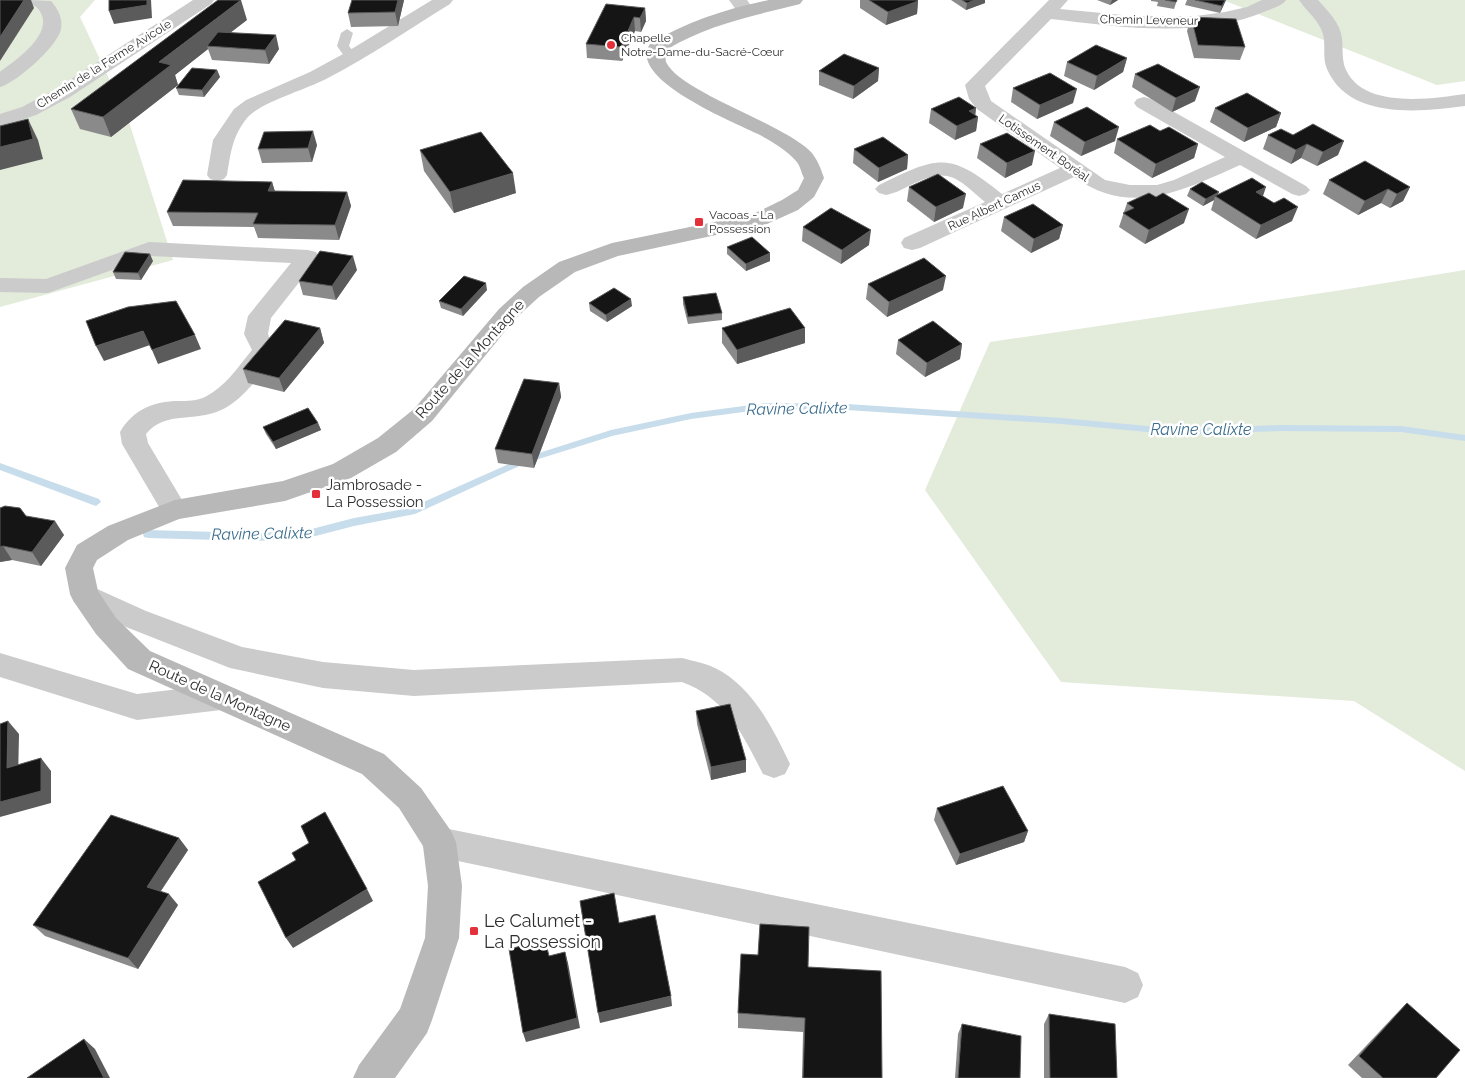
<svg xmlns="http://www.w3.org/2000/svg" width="1465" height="1078" viewBox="0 0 1465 1078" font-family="Raleway,sans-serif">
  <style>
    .green { fill: #e3ebdb }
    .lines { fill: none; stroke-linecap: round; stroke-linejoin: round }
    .stream { fill: #c7ddeb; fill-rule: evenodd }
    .lane { fill: #cbcbcb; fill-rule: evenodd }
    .street { fill: #cbcbcb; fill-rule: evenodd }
    .secondary { fill: #b8b8b8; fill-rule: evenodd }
    .wall { fill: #8a8a8a }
    .shaded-wall { fill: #5b5b5b }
    .building { fill: #151515; stroke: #5b5b5b }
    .poi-dot { fill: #e4303b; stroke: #fff; stroke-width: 2 }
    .labels { text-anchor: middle; stroke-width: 5; stroke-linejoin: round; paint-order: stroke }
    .far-street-label { font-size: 12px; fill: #2e2e2e; stroke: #fff }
    .far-poi-label { font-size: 12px; fill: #2e2e2e; stroke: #fff; text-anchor: start }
    .street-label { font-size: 15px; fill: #2e2e2e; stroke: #fff }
    .poi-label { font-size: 15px; fill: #2e2e2e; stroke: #fff; text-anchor: start }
    .water-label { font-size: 16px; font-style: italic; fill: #3c6e8f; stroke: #fff }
    .near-poi-label { font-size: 18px; fill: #2e2e2e; stroke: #fff; text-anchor: start }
  </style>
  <rect width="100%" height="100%" fill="#fff"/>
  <g class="green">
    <polygon points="0,0 95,0 80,17 128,119 173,260 0,307"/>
    <polygon points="1223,0 1465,0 1465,81 1437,85"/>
    <polygon points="1465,270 1465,771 1354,701 1061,682 925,490 990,342 1342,290"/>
  </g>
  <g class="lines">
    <g class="stream">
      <polygon points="766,403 847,404 1062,418 1179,429 1281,425 1401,426 1465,435 1465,441 1401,432 1281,431 1179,435 1062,424 847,410 766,409 691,419 612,436 526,463 415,514 354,526 304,539 252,541 148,538 144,537 143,534 144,531 148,530 252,533 304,531 354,518 410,508 520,459 611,430 691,413"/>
      <polygon points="0,463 99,499 101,502 96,506 93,505 0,470"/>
    </g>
    <polygon class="lane" points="347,29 353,33 349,46 358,57 352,61 347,60 337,46 341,33"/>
    <g class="street">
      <path d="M27,0L51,1C58,9 63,18 61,29C58,46 16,83 0,87V72C16,60 56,33 39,10C36,5 30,5 27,0Z"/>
      <polygon points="193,0 214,0 211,4 70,97 36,115 0,127 0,114 22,107 56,89"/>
      <path d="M432,0H453L450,4C409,29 369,57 326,79C305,90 261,102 247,118C232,137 231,152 227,175L224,179L217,181L210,179L207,175L213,140L234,109L246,100L310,72L345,53Z"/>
      <polygon points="729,0 747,0 754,10 751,14 745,15 739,14"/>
      <path d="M1049,0H1068L1060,9L1133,16H1196L1225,12L1247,7L1262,0H1286C1282,6 1273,8 1266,11C1204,39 1117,27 1051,19L985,86L991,101L1105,180L1130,185H1157L1174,180L1225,157L1137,107L1134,103L1137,99L1144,97L1151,99L1306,186L1310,190L1306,194L1299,196L1292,194L1240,165C1184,190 1131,218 1074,177L920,248L912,250L904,248L901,243L904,238L985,202C959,180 950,166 915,183C906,187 897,193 886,195L879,193L875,189L879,185C938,156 949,151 1002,194L1060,168L977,109L969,99L965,85Z"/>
      <path d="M1299,0H1318C1328,11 1340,23 1342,38C1343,47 1342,56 1344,65C1359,110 1430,99 1465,94V106C1420,112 1349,120 1327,69C1322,58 1326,46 1323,34C1319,20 1307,12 1299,0Z"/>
      <path d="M149,242L308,250L316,252L319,257L271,318L268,334L269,337L277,339L281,345C269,365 243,401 221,410C193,423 166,410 146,434L148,443L188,510L185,517L175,520L165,517L122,444L120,432C133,410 153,401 179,401C187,401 197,401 205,397C225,387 238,367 252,350L244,334L248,316L291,263L151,256L48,293L0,292V278L46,279Z"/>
      <path d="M84,583L146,611L242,647L323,662L414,670L682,658C693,661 705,663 715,668C752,686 773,728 790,764L785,774L774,778L763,774C743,735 726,698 682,682L414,696L323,688L230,668L126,627L74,602L70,594L74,586Z"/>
      <polygon points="0,653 137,694 221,684 232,688 236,697 232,706 221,710 137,720 0,677"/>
      <polygon points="439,827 1125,967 1138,973 1143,985 1138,997 1125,1003 439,857 427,853 422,842 427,831"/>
    </g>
    <path class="secondary" d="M769,0H803L800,4C753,16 708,24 666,50C666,54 665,58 666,62C680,92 780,122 810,151C817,158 821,169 824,178L814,197L798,210L767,224L618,256L575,272L539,297L515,319L432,421L396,452L351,478L285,501L179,519L128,540L97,560L93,568L98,591L116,618L150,651L384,754L421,788L451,831L456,842L462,886L459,938L432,1020L427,1033L395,1078H353L359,1065L400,1009L425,938L428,886L423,846L399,808L362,774L128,669L96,634L74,602L70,594L65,568L77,545L108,526L175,500L283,481L333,464L378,438L414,409L499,309L523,287L559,262L612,243L753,214L782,200L798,190L804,178C801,172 800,165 796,161C787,150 771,141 758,134C736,123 626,79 650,44C687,21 727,9 769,0Z"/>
  </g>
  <g class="wall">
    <polygon points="352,0 404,0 398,26 351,27 348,13"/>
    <polygon points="860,0 917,0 918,1 917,14 886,25 860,8"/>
    <polygon points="951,0 985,0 985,3 966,10"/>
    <polygon points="1097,0 1118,0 1110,5"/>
    <polygon points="1151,0 1177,0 1174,9 1157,6 1158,2 1151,1"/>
    <polygon points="1187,0 1226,0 1220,13 1185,5"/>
    <polygon points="645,8 646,21 641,32 635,31 622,61 587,58 586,44"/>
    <polygon points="1191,17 1245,47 1240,60 1194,58 1187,31"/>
    <polygon points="247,20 230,32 279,49 269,64 212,60 208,49 175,75 178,85 111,137 80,129 71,109"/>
    <polygon points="1127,58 1123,72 1094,90 1064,76 1067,62"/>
    <polygon points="879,68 878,81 853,99 819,85 819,71"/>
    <polygon points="217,70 220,77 204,97 179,95 176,88"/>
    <polygon points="1135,74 1195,101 1172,112 1132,87"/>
    <polygon points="1013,88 1073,103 1037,119 1011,102"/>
    <polygon points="976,108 975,115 978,117 976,131 955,140 929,123 931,109"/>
    <polygon points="1215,108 1281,113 1276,127 1244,142 1210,122"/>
    <polygon points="1054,122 1115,141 1081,156 1050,136"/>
    <polygon points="1160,131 1198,144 1194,158 1152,178 1114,153 1117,139"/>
    <polygon points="1268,135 1293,135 1338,155 1317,166 1301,158 1291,164 1263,149"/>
    <polygon points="980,144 1032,165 1005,178 977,158"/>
    <polygon points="317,145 312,162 262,163 258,149"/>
    <polygon points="854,149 908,155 907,169 878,182 853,163"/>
    <polygon points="420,150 516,193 454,213 424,171"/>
    <polygon points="1329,180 1410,187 1403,201 1390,208 1381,203 1358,215 1323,194"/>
    <polygon points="272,182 275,191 347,192 351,206 339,240 258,238 254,227 173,226 167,212"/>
    <polygon points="909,187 963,208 934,222 907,201"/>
    <polygon points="1190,189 1217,195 1263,196 1292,221 1256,239 1211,210 1214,200 1203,206 1187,196"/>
    <polygon points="1127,203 1184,223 1145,244 1119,227"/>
    <polygon points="1004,217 1063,225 1059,239 1031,253 1001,231"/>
    <polygon points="803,227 869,245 841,264 802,241"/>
    <polygon points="727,247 770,261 746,271 727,254"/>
    <polygon points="153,261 141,280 116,279 113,272"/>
    <polygon points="357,270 336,300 303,295 299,281"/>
    <polygon points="868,284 943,290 887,317 866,299"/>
    <polygon points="487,290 463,316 441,308 439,301"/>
    <polygon points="683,297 722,313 722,320 688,324 683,304"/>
    <polygon points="589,303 632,306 607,322 590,311"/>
    <polygon points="320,328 324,343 284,392 248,383 243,369"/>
    <polygon points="722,328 805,343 737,364 722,343"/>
    <polygon points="898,340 962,344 960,359 925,377 896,354"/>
    <polygon points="559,383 561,397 534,468 498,463 495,449"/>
    <polygon points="318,423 321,430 276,449 266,434 263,427"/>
    <polygon points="0,508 26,516 64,535 41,566 12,560 0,562"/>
    <polygon points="696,711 746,760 746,772 711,780 697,724"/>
    <polygon points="937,808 1028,831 1024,842 956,865 934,820"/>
    <polygon points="179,838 188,850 161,891 178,905 138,969 45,936 33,925"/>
    <polygon points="808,967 882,1078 802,1078 803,1032 738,1028 738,1013"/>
    <polygon points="1407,1003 1436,1078 1362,1078 1348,1065 1396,1014"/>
    <polygon points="1049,1014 1117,1078 1044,1078 1044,1024"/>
    <polygon points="962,1024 1020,1078 955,1078 958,1034"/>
  </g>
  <g class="shaded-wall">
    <polygon points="24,0 31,0 34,8 0,61 0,37"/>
    <polygon points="147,0 151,0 152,18 114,24 109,11"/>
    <polygon points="241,0 247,20 212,47 207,46 208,49 175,75 178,85 111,137 103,117 159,62"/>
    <polygon points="398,0 404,0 398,26 395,12"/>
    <polygon points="975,0 985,0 985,3 966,10 967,3"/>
    <polygon points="1112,0 1118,0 1110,5"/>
    <polygon points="1225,0 1226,0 1220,13 1222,6"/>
    <polygon points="918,1 917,14 886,25 888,12"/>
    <polygon points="645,8 646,21 641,32 640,18"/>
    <polygon points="634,17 635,31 622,61 621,47"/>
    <polygon points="276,35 279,49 269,64 265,50"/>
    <polygon points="1127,58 1123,72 1094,90 1097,76"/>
    <polygon points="879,68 878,81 853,99 854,86"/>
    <polygon points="217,70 220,77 204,97 202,90"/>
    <polygon points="1200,87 1195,101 1172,112 1176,98"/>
    <polygon points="1077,89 1073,103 1037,119 1040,105"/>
    <polygon points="976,108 975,118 978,117 976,131 955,140 957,126 969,111"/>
    <polygon points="1281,113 1276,127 1244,142 1248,128"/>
    <polygon points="28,119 38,140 43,159 0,170 0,147"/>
    <polygon points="1119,127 1115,141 1081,156 1085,142"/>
    <polygon points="313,131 317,145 312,162 308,148"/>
    <polygon points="1344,141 1338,155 1317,166 1323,152"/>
    <polygon points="1198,144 1194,158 1152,178 1156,164"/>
    <polygon points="1307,144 1301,158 1291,164 1296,150"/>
    <polygon points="1035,151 1032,165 1005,178 1007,163"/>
    <polygon points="908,155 907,169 878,182 879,168"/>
    <polygon points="513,173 516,193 454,213 450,192"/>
    <polygon points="272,182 276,196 268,191"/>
    <polygon points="1266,187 1261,202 1256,192"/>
    <polygon points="1410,187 1403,201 1390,208 1397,194"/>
    <polygon points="1388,189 1381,203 1358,215 1365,201"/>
    <polygon points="347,192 351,206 339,240 335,225"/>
    <polygon points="1219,192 1217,197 1215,196 1214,200 1203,206 1206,199"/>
    <polygon points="966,194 963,208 934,222 936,207"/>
    <polygon points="1298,207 1292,221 1256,239 1261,225"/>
    <polygon points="1189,209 1184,223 1145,244 1149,230"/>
    <polygon points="1063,225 1059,239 1031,253 1034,239"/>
    <polygon points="871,230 869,245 841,264 842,250"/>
    <polygon points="770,253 770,261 746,271 746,264"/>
    <polygon points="150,254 153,261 141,280 138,273"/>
    <polygon points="353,256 357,270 336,300 332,286"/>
    <polygon points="946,276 943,290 887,317 889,302"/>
    <polygon points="486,283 487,290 463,316 461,309"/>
    <polygon points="631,299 632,306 607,322 606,315"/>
    <polygon points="320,328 324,343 284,392 279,378"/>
    <polygon points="805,328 805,343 737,364 737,350"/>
    <polygon points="143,331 150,345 104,361 96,346"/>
    <polygon points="195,335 201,349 158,364 152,350"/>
    <polygon points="962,344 960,359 925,377 927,363"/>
    <polygon points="559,383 561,397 534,468 532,454"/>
    <polygon points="318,423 321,430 276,449 273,442"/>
    <polygon points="55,521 64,535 41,566 32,552"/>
    <polygon points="3,546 12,560 0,562 0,547"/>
    <polygon points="8,721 19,734 18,780 7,768"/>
    <polygon points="41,758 51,771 51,803 0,817 0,802"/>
    <polygon points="746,760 746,772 711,780 711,767"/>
    <polygon points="1028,831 1024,842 956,865 960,854"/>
    <polygon points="179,838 188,850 156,898 147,887"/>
    <polygon points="367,889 373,901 293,948 286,938"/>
    <polygon points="169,894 178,905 138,969 128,958"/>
    <polygon points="565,952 568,963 580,1028 526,1042 523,1033"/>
    <polygon points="671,996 672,1006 600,1023 598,1013"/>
    <polygon points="84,1039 95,1049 110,1078 104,1078"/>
  </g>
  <g class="building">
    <polygon points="0,0 24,0 0,37"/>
    <polygon points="109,0 147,0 147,5 109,11"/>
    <polygon points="218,0 241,0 159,62 171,65 103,117 71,109"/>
    <polygon points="352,0 398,0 395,12 348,13"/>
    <polygon points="869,0 917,0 918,1 888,12"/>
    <polygon points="962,0 975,0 967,3"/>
    <polygon points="1165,0 1177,0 1176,2"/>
    <polygon points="1195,0 1225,0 1222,6"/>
    <polygon points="606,4 645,8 640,18 634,17 621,47 586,44"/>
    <polygon points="1191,17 1236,19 1245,47 1198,45"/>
    <polygon points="218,32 276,35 265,50 207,46"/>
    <polygon points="1096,45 1127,58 1097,76 1067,62"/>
    <polygon points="844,54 879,68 854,86 819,71"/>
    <polygon points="1158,64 1200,87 1176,98 1135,74"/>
    <polygon points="192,68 217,70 202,90 176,88"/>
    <polygon points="1050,73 1077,89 1040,105 1013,88"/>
    <polygon points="1247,93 1281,113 1248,128 1215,108"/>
    <polygon points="959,97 976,108 969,111 978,117 957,126 931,109"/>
    <polygon points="1087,107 1119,127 1085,142 1054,122"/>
    <polygon points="28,119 33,139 0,147 0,126"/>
    <polygon points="1313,124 1344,141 1323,152 1307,144 1296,150 1268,135 1281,129 1293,135"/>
    <polygon points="1150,125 1160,131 1169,127 1198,144 1156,164 1117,139"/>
    <polygon points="313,131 308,148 258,149 264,132"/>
    <polygon points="481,132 513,173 450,192 420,150"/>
    <polygon points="1007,133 1035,151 1007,163 980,144"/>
    <polygon points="883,137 908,155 879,168 854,149"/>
    <polygon points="1365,161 1410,187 1397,194 1388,189 1365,201 1329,180"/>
    <polygon points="938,174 966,194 936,207 909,187"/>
    <polygon points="1252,178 1266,187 1256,192 1274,203 1284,198 1298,207 1261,225 1215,196"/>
    <polygon points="183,180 272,182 268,191 347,192 335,225 253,224 258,213 167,212"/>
    <polygon points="1202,182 1219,192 1206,199 1190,189"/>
    <polygon points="1149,193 1156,197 1163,193 1189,209 1149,230 1123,213 1134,208 1127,203"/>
    <polygon points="1033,204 1063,225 1034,239 1004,217"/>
    <polygon points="831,208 871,230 842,250 803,227"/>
    <polygon points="752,237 770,253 746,264 727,247"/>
    <polygon points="320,251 353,256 332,286 299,281"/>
    <polygon points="125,252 150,254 138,273 113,272"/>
    <polygon points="924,258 946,276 889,302 868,284"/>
    <polygon points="464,276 486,283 461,309 439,301"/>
    <polygon points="614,288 631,299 606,315 589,303"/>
    <polygon points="716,293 722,313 688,317 683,297"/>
    <polygon points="176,301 195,335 152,350 143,331 96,346 86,321 128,307"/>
    <polygon points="790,308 805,328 737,350 722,328"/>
    <polygon points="285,320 320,328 279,378 243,369"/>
    <polygon points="933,321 962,344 927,363 898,340"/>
    <polygon points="524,379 559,383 532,454 495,449"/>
    <polygon points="308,408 318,423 273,442 263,427"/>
    <polygon points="5,506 20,508 26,516 55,521 32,552 3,546 0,547 0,508"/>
    <polygon points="730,704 746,760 711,767 696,711"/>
    <polygon points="8,721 7,768 41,758 41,791 0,802 0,724"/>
    <polygon points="1003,786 1028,831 960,854 937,808"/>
    <polygon points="325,812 367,889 286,938 258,882 296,860 292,853 309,843 301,826"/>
    <polygon points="111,815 179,838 147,887 169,894 128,958 33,925"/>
    <polygon points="614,893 619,923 655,915 671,996 598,1013 580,901"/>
    <polygon points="760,924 809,927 808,967 881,971 882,1078 803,1078 805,1018 738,1013 741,954 758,955"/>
    <polygon points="545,940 549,956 565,952 577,1018 523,1033 509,949"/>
    <polygon points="1407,1003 1460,1050 1436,1078 1383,1078 1359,1056"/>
    <polygon points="1049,1014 1115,1024 1117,1078 1050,1078"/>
    <polygon points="962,1024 1021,1036 1020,1078 958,1078"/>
    <polygon points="84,1039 104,1078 27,1078"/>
  </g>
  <g class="poi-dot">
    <circle cx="611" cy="45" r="5"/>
    <rect x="694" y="217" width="10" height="10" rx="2.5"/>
    <rect x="311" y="489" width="10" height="10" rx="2.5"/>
    <rect x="469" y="926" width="10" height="10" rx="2.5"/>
  </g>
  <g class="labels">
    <g class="far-street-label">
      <text transform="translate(1149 20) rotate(1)" y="4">Chemin Leveneur</text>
      <text transform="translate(104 64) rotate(-32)" y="4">Chemin de la Ferme Avicole</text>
      <text transform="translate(1044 148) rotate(35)" y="4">Lotissement Boréal</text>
      <text transform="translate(994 206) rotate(-25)" y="4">Rue Albert Camus</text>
    </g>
    <g class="far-poi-label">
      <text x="621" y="42">Chapelle<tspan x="621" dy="14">Notre-Dame-du-Sacré-Cœur</tspan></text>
      <text x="709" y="219">Vacoas - La<tspan x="709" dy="14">Possession</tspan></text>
    </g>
    <g class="street-label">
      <text transform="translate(470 359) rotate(-48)" y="5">Route de la Montagne</text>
      <text transform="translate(220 696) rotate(24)" y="5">Route de la Montagne</text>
    </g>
    <g class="poi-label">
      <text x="326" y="490">Jambrosade -<tspan x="326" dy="17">La Possession</tspan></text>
    </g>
    <g class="water-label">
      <text transform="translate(797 408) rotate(-1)" y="6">Ravine Calixte</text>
      <text x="1201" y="435">Ravine Calixte</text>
      <text transform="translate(262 533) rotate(-1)" y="6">Ravine Calixte</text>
    </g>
    <g class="near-poi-label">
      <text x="484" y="927">Le Calumet -<tspan x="484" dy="21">La Possession</tspan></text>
    </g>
  </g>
</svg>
